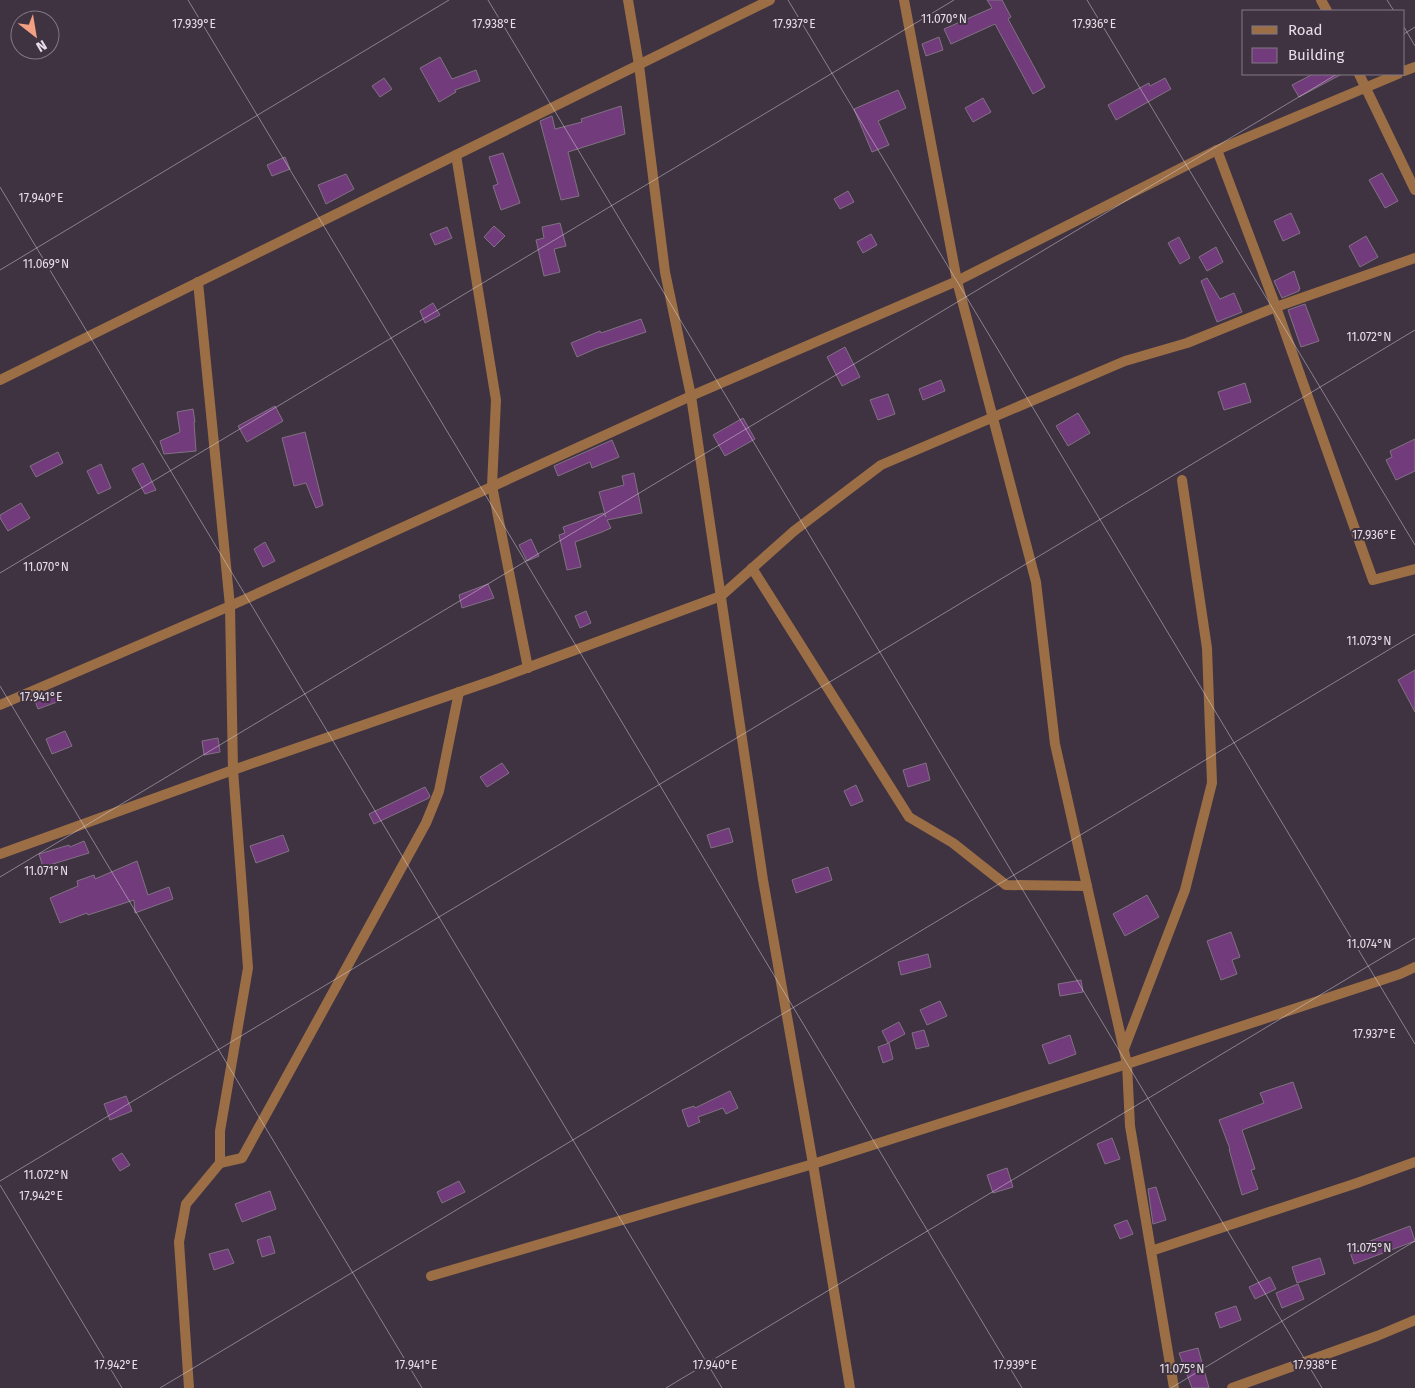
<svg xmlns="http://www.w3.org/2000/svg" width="1415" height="1388" viewBox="0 0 1415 1388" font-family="'Fira Sans',sans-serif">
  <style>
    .building { fill: #723b7c; stroke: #807282 }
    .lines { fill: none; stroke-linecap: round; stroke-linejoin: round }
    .minor { stroke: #9b6e45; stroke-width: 10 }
    .ticks { fill: none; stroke: #e7dfe8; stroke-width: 1; stroke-opacity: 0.45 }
    .ticks-label { font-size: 12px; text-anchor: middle; fill: #e7dfe8; stroke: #3f3341; stroke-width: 4; stroke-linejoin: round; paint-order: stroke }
  </style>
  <rect width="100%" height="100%" fill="#3f3341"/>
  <g class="building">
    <polygon points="987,0 1002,0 1011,17 1008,19 1045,87 1033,94 995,24 951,44 944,29 992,8"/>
    <polygon points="939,37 943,50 926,56 922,44"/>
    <polygon points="440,57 452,79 476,70 480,81 455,90 456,92 439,102 420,68"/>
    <polygon points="1313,74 1342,74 1299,97 1292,85"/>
    <polygon points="384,78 392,89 380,97 372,86"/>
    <polygon points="1165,78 1171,89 1116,120 1108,105 1149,83 1150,86"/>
    <polygon points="898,90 906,108 878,121 889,145 872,152 854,109"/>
    <polygon points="983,98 991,112 973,122 965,108"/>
    <polygon points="621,106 625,134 568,152 579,196 561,200 540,121 552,116 555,129 582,122 581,119"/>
    <polygon points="503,153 520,203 501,210 493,186 498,184 489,157"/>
    <polygon points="285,157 290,169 272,176 267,165"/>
    <polygon points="1382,173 1398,201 1385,208 1369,180"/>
    <polygon points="346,174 354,189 326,204 318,185"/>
    <polygon points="848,191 854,202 840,209 834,199"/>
    <polygon points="1291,213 1300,233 1283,241 1274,221"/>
    <polygon points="560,223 566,246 554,249 560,272 544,276 536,240 544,238 542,227"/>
    <polygon points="494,226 505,236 494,247 484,237"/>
    <polygon points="447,227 452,238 435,245 430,234"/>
    <polygon points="871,234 877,245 863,253 857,242"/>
    <polygon points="1366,236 1378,257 1360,267 1349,246"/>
    <polygon points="1179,237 1190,258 1180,264 1168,243"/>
    <polygon points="1216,247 1223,262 1207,271 1199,257"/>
    <polygon points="1294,271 1300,289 1299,289 1299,291 1282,298 1274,281"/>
    <polygon points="1207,278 1220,299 1234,293 1242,312 1217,322 1201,281"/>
    <polygon points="433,303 440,315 425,323 420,311"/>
    <polygon points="1305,304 1319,341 1301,347 1288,310"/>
    <polygon points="641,319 646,332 595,349 577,357 571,343 600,331 601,333"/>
    <polygon points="845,347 860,377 842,386 827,357"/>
    <polygon points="941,380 945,391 923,400 919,389"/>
    <polygon points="1245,383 1251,402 1224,410 1218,392"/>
    <polygon points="888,394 895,414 878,420 870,400"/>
    <polygon points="275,406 283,421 247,442 238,426"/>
    <polygon points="193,409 195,422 194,422 196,451 164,454 160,441 180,432 177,412"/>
    <polygon points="1078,413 1090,433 1068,446 1056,426"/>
    <polygon points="743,418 755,439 725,456 713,435"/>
    <polygon points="305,432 323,505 316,508 306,483 294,486 282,438"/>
    <polygon points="1415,439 1415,471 1396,480 1386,460 1392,457 1390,451"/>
    <polygon points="612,440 619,457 592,468 590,462 558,476 554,466"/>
    <polygon points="58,452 63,463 36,477 30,466"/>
    <polygon points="143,463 156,490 145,494 132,469"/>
    <polygon points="101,464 111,488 98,494 87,471"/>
    <polygon points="634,473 642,513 607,520 611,528 602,532 575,542 581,567 567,570 559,535 565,533 563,527 603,513 606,517 599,492 624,485 622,476"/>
    <polygon points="21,503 30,518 8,531 0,518 0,515"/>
    <polygon points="531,539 539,556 527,561 519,545"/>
    <polygon points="265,542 275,561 263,567 254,549"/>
    <polygon points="488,584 494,598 462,608 459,595"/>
    <polygon points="586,611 591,623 580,628 575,616"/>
    <polygon points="1415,670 1415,712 1398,680"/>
    <polygon points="53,690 57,702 38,709 34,698"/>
    <polygon points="65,731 72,746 52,754 46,739"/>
    <polygon points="218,738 220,752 204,755 202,741"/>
    <polygon points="502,763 509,773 487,787 480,777"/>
    <polygon points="926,763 930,780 908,787 903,770"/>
    <polygon points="856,785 863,801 851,806 844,791"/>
    <polygon points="425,787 430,796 429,798 374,824 369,814"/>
    <polygon points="729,828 733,842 711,848 707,835"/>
    <polygon points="283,835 289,851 256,863 250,846"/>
    <polygon points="84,841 89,853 43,867 39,854 69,845 70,847"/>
    <polygon points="137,861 148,895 169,887 173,899 135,913 134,900 88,915 87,913 60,923 50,898 78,886 77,881 94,875 95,879"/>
    <polygon points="828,867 832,880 796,893 792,880"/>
    <polygon points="1147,895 1159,917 1125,936 1113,914"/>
    <polygon points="1231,932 1240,957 1232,960 1237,974 1221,980 1207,941"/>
    <polygon points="928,954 931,967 901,975 898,962"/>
    <polygon points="1081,980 1083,992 1060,996 1058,984"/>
    <polygon points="940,1001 947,1016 927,1025 920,1010"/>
    <polygon points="899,1022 905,1034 888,1043 882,1031"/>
    <polygon points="924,1030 929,1046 916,1049 912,1033"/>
    <polygon points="1070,1035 1076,1054 1049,1064 1042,1045"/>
    <polygon points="889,1043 893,1059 883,1063 878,1047"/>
    <polygon points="1293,1082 1302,1108 1242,1130 1255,1169 1251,1170 1258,1189 1242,1195 1229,1149 1230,1149 1219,1120 1264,1103 1260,1093"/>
    <polygon points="730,1091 738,1108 726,1114 723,1108 698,1117 700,1122 688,1127 682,1110 694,1106 695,1108"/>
    <polygon points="126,1096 132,1111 110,1120 104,1104"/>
    <polygon points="1112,1138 1120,1159 1105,1164 1097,1144"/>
    <polygon points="122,1153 130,1165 120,1171 112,1159"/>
    <polygon points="1007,1168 1013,1187 993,1193 987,1175"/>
    <polygon points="459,1181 465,1192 442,1203 437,1192"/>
    <polygon points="1156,1187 1166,1220 1153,1224 1148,1189"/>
    <polygon points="270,1191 276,1209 242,1222 235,1204"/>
    <polygon points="1127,1220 1133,1234 1120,1239 1114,1225"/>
    <polygon points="1410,1226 1415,1241 1354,1264 1349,1249"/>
    <polygon points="270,1236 275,1253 262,1257 257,1240"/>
    <polygon points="228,1249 234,1263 214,1270 209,1254"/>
    <polygon points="1320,1258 1325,1274 1297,1283 1292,1267"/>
    <polygon points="1270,1277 1276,1289 1255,1299 1249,1287"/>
    <polygon points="1298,1284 1304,1299 1282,1308 1276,1293"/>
    <polygon points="1236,1306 1241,1320 1220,1328 1215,1313"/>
    <polygon points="1198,1348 1209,1388 1192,1388 1179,1353"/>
  </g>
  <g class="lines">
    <g class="minor">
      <polyline points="628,0 639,65 665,272 691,396 763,880 813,1164 850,1388"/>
      <polyline points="904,0 957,281 1036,582 1055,744 1127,1064 1130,1126 1174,1388"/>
      <polyline points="1321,0 1327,11"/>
      <polyline points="1404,71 1415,67"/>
      <polyline points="1359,74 1415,190"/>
      <polyline points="1217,150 1276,307 1373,580 1415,569"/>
      <polyline points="456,155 496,400 492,486 528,668"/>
      <polyline points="0,380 770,0"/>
      <polyline points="752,568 909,817 953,843 1006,885 1087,886"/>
      <polyline points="0,705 230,606 691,396 957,281 1217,150 1398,74"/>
      <polyline points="0,854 233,770 494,680 721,596 794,531 881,465 1125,361 1187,343 1276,307 1415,258"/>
      <polyline points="1124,1049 1185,890 1212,783 1207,648 1182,480"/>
      <polyline points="220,1163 242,1158 426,823 439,791 459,692"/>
      <polyline points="1151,1251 1357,1183 1415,1162"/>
      <polyline points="431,1276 813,1164 1127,1064 1400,974 1415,967"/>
      <polyline points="189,1388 179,1242 186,1204 220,1163 220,1131 248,968 233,770 230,606 198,282"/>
      <polyline points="1232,1388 1377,1336 1415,1320"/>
    </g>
  </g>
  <path class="ticks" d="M188,0L1022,1388M488,0L1322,1388M788,0L1415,1044M1087,0L1415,545M1387,0L1394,11M1404,27L1415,46M1404,34L1415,27M0,187L722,1388M0,270L449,0M0,573L954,0M0,686L422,1388M0,877L1337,74M0,1181L1415,330M0,1185L122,1388M160,1388L1415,634M666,1388L1415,938M1171,1388L1415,1241"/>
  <g class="ticks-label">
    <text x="944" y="23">11.070°N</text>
    <text x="194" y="28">17.939°E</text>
    <text x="494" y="28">17.938°E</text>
    <text x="794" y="28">17.937°E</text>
    <text x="1094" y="28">17.936°E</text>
    <text x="41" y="202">17.940°E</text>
    <text x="46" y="268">11.069°N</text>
    <text x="1369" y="341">11.072°N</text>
    <text x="1374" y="539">17.936°E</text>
    <text x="46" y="571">11.070°N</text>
    <text x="1369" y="645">11.073°N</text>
    <text x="41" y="701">17.941°E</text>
    <text x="46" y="875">11.071°N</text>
    <text x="1369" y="948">11.074°N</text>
    <text x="1374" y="1038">17.937°E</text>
    <text x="46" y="1179">11.072°N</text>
    <text x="41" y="1200">17.942°E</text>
    <text x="1369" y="1252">11.075°N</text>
    <text x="116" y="1369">17.942°E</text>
    <text x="416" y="1369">17.941°E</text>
    <text x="715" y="1369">17.940°E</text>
    <text x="1015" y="1369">17.939°E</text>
    <text x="1315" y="1369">17.938°E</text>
    <text x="1182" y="1373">11.075°N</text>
  </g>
  <rect x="1242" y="10" width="162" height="65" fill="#3f3341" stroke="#827884"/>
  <rect x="1252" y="26" width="25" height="8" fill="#9b6e45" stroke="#827884"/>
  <text x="1288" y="35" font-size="15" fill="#e7dfe8">Road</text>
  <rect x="1252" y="48" width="25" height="15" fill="#723b7c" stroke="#827884"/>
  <text x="1288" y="60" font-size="15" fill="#e7dfe8">Building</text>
  <g transform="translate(35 35) rotate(149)"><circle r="24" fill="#3f3341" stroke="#827884"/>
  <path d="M0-4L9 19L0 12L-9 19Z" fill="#f3a082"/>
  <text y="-8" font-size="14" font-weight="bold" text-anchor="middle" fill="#e7dfe8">N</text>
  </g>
</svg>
